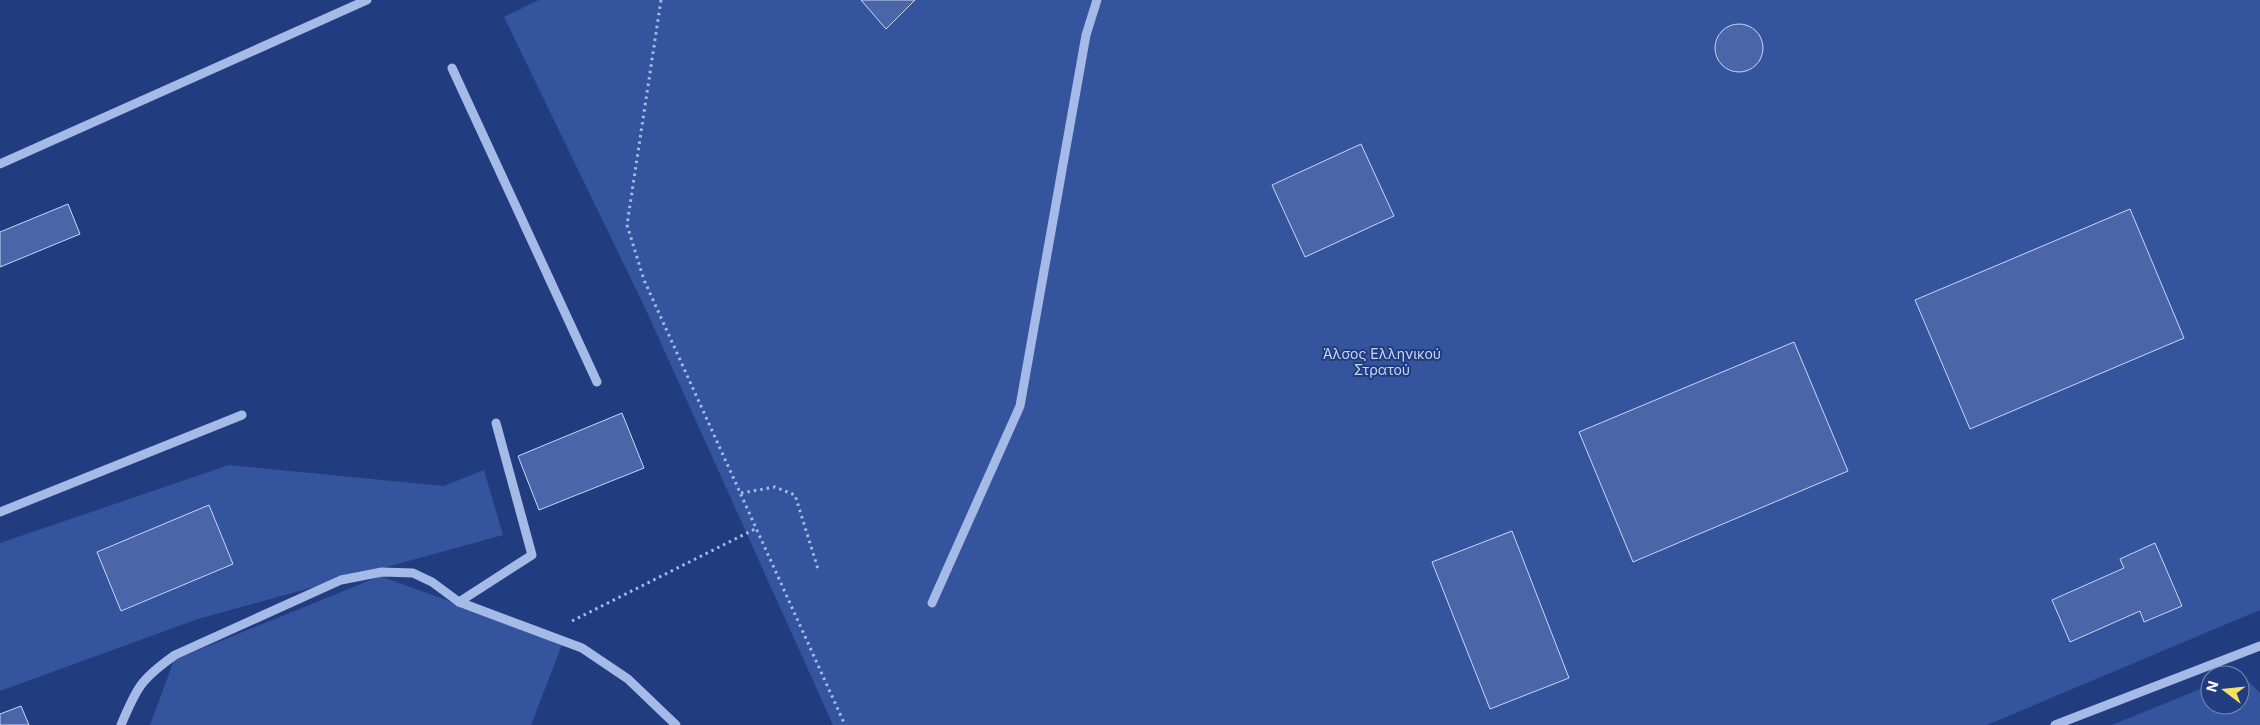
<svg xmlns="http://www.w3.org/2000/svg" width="2260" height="725" viewBox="0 0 2260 725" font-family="Inter,sans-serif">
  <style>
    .green { fill: #34549d }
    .building { fill: #4a66a8; stroke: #c9d7f6 }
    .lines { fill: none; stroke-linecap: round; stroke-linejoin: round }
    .path { stroke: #a6bae7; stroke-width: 3; stroke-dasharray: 2.5 4; stroke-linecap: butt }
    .minor { stroke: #a6bae7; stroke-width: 9 }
    .labels { text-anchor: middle; stroke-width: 4; stroke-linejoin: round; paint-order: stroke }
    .park-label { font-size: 14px; fill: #c9d7f6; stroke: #213c7f }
  </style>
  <rect width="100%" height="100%" fill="#213c7f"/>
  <g class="green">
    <polygon points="539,0 2260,0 2260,610 1987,725 833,725 646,310 504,17"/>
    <polygon points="229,465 444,486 484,470 503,535 198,619 0,691 0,543"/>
    <polygon points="380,576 563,642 531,725 150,725 174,660"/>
    <polygon points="2241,673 2260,693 2260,725 2112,725 2210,685 2210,705 2240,705 2240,675 2235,675"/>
  </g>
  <g class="building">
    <polygon points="861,0 915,0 886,29"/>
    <circle cx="1739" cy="48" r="24"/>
    <polygon points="1361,144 1394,216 1305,257 1272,185"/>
    <polygon points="68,204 80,234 0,267 0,232"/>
    <polygon points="2130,209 2184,338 1970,429 1915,300"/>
    <polygon points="1794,342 1848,471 1633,562 1579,432"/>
    <polygon points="622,413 644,468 539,510 518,456"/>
    <polygon points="209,505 233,564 121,611 97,552"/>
    <polygon points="1512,531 1569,678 1490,709 1432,562"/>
    <polygon points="2155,543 2182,606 2144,622 2140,611 2070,642 2052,600 2124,568 2120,559"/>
    <polygon points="21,706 29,725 0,725 0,714"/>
  </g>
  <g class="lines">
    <g class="path">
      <polyline points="661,0 627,225 644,280 845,725"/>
      <polyline points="741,493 775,487 795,495 818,569"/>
      <polyline points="572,621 757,528"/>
    </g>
    <g class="minor">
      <polyline points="452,68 597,382"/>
      <polyline points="0,164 367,0"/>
      <polyline points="0,512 242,415"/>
      <polyline points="459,602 532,555 496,423"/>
      <polyline points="932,603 1020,406 1086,35 1097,0"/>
      <path d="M121,725C137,687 141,679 175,655L341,580L382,572L413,573L432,582L459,602L582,648L628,679L676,725"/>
      <polyline points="2055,725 2260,646"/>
    </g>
  </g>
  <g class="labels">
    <g class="park-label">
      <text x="1382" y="359">Άλσος Ελληνικού<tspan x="1382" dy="16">Στρατού</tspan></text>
    </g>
  </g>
  <g transform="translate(2225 690) rotate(286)"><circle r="24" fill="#213c7f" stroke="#7a8ab2"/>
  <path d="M0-4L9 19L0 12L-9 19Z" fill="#f4e067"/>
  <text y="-8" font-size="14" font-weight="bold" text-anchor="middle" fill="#ffffff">N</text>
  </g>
</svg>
